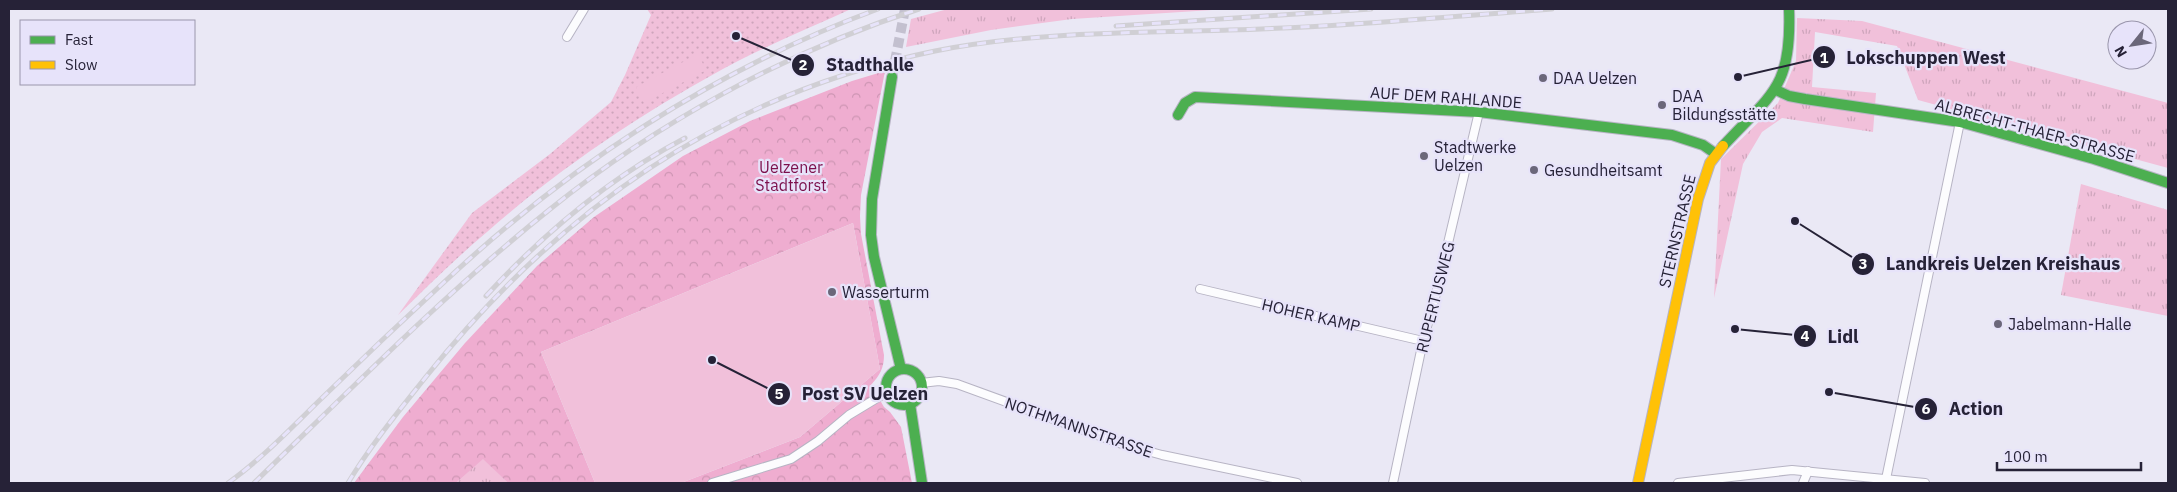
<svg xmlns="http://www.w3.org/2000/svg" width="2177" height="492" viewBox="0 0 2177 492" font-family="'IBM Plex Sans',sans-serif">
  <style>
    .grass { fill: url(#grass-tufts) }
    .forest { fill: url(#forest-crowns) }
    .park { fill: url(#park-dots) }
    .garden { fill: #f1c0da }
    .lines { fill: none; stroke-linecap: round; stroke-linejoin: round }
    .secondary-tunnel { stroke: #c3c0cf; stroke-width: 10; stroke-dasharray: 10 5; stroke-linecap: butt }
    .street-casing { stroke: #b7b4c4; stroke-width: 10 }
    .fast-casing { stroke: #b7b4c4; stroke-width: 12 }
    .slow-casing { stroke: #b7b4c4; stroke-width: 12 }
    .street { stroke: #fcfcfe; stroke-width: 8 }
    .fast { stroke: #4caf50; stroke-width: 10 }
    .slow { stroke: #ffc107; stroke-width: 10 }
    .rail-casing { stroke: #d0cfd4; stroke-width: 5 }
    .rail { stroke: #e7e3fa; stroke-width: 3; stroke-dasharray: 9; stroke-linecap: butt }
    .poi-dot { fill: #6b677a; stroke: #e7e3fa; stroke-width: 2 }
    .labels { text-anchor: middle; stroke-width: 4.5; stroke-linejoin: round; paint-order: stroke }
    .poi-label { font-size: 16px; fill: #262237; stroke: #e7e3fa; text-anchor: start }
    .street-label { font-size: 16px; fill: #262237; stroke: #e7e3fa }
    .park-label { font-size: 16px; fill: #7c104c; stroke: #e7e3fa }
    .leader { fill: none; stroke: #262237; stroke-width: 2 }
    .callout-dot { fill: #262237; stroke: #e7e3fa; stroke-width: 2 }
    .mark-label { font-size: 15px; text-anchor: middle; font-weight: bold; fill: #fff }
    .callout-label { font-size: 18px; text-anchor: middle; font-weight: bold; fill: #262237; stroke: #e7e3fa; stroke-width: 4.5; stroke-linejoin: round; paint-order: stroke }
  </style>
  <defs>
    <pattern id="grass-tufts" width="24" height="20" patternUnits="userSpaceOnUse" patternTransform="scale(1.25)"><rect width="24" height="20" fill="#f1c0da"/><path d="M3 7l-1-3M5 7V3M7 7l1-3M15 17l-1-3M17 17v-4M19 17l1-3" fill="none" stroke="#cea5bc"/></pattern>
    <pattern id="forest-crowns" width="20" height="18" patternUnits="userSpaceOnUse" patternTransform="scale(1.25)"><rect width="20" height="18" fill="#efadd0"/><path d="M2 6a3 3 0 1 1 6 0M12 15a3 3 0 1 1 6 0" fill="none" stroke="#cd95b3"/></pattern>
    <pattern id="park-dots" width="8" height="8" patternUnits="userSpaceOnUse" patternTransform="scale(1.25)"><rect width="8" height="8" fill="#f1c0da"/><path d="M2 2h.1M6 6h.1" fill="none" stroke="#cea5bc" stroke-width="1.8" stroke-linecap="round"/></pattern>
  </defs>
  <rect width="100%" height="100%" fill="#eae8f5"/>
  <g class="grass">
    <polygon points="948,9 1228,9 1072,19 991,30 906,47 911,19"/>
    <polygon points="1797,18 1862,21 2168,103 2168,168 1918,100 1897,46 1815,32 1812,87 1876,93 1873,132 1782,118 1762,132 1743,164 1714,298 1721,159 1778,103 1796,61"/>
    <polygon points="2081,184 2168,210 2168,316 2061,295"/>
    <polygon points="483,458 508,483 456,483"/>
  </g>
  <path class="forest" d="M885,71L861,195L860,216L861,234L884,355C884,368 880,375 871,385L884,407L890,412L901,427L912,483H681L800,437L880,369L853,223L541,352L595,483H508L483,459L456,483H354L403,417L465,343L537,266L594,217L683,156L750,121L852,81Z"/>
  <path class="park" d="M647,9H851C814,26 775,42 738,61C649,108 562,166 487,232C456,258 427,287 398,315L472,213L550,154L611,102L625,75L651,15Z"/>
  <g class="garden">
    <polygon points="698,54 706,70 644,103 636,87"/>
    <polygon points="853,223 880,369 800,437 681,483 595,483 541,352"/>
  </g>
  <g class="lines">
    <polyline class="secondary-tunnel" points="892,77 905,9"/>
    <g class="street-casing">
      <g id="street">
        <polyline points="567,37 584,9"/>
        <polyline points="1200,289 1423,341"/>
        <polyline points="921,383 939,381 957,384 1122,444 1162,455 1297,483"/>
        <polyline points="1886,479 1960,122"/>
        <polyline points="712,483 791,459 818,441 849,415 887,392"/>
        <polyline points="1393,483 1423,341 1436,294 1479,112"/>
        <polyline points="1678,483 1792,470 1925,483"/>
        <polyline points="1803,483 1808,471"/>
      </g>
    </g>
    <g class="fast-casing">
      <g id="fast">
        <polyline points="892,77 872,199 871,235 874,257 901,369"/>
        <polyline points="1776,90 1789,96 1805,99 1960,122 2094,159 2168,183"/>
        <polyline points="1178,115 1185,103 1195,97 1479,112 1672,135 1703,145 1716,154"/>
        <path d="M1723,146C1772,93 1792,88 1789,9"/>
        <circle cx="904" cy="387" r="18"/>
        <polyline points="910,404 922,483"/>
      </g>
    </g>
    <g class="slow-casing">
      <polyline id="slow" points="1638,483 1698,199 1710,163 1723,146"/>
    </g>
    <use href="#street" class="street"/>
    <use href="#fast" class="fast"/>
    <use href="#slow" class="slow"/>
    <g class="rail-casing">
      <g id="rail">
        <polyline points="1116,26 1371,9"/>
        <path d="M486,296C544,233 609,178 685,138"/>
        <path d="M228,483C263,458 293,426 324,396C362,359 401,322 440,286C566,167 715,69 878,9"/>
        <path d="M254,483C350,390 444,294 549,210C658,122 786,52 919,9"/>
        <path d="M348,483C370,446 398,412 425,378C559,210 721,95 935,51C1031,32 1132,33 1229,30C1337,27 1444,17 1552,9"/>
      </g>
    </g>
    <use href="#rail" class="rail"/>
  </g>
  <g class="poi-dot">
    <circle cx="1543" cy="78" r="5"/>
    <circle cx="1662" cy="105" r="5"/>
    <circle cx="1424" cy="156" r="5"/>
    <circle cx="1534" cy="170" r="5"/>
    <circle cx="832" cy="292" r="5"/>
    <circle cx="1998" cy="324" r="5"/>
  </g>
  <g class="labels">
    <g class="poi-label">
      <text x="1553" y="84">DAA Uelzen</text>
      <text x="1672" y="102">DAA<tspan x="1672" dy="18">Bildungsstätte</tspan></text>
      <text x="1434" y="153">Stadtwerke<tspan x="1434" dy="18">Uelzen</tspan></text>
      <text x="1544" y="176">Gesundheitsamt</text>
      <text x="842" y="298">Wasserturm</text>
      <text x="2008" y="330">Jabelmann-Halle</text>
    </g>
    <g class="street-label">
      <text transform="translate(1446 97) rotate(4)" y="6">AUF DEM RAHLANDE</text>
      <text transform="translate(2035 130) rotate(15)" y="6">ALBRECHT-THAER-STRASSE</text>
      <text transform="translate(1677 231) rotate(-77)" y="6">STERNSTRASSE</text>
      <text transform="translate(1435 297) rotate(-76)" y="6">RUPERTUSWEG</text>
      <text transform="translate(1311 315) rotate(13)" y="6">HOHER KAMP</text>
      <text transform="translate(1079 427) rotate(19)" y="6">NOTHMANNSTRASSE</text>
    </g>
    <g class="park-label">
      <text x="791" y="173">Uelzener<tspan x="791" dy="18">Stadtforst</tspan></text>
    </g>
  </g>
  <path class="leader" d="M1738 77L1824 57M736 36L803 65M1795 221L1863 264M1735 329L1805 336M712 360L779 394M1829 392L1926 409"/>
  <g class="callout-dot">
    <circle cx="1738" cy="77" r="5"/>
    <circle cx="736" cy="36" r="5"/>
    <circle cx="1795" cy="221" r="5"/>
    <circle cx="1735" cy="329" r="5"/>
    <circle cx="712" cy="360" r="5"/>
    <circle cx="1829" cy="392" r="5"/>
    <circle cx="1824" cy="57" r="12"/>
    <circle cx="803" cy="65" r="12"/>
    <circle cx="1863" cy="264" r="12"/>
    <circle cx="1805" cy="336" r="12"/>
    <circle cx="779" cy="394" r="12"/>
    <circle cx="1926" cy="409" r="12"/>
  </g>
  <g class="mark-label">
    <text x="1824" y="63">1</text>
    <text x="803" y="70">2</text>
    <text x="1863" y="269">3</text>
    <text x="1805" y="341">4</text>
    <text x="779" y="399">5</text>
    <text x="1926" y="414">6</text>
  </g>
  <g class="callout-label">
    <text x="1926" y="64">Lokschuppen West</text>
    <text x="870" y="71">Stadthalle</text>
    <text x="2003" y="270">Landkreis Uelzen Kreishaus</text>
    <text x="1843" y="343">Lidl</text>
    <text x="865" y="400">Post SV Uelzen</text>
    <text x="1976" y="415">Action</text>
  </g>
  <rect width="2177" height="492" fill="none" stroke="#262237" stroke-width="20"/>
  <rect x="20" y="20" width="175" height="65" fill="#e7e3fa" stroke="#9a96ac"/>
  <rect x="30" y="36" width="25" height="8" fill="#4caf50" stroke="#9a96ac"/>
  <text x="65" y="45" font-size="15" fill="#262237">Fast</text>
  <rect x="30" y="61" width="25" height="8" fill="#ffc107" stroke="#9a96ac"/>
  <text x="65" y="70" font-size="15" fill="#262237">Slow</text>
  <g transform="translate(2132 45) rotate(240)"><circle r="24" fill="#e7e3fa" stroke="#9a96ac"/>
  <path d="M0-4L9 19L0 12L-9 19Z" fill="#6b677a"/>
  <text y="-8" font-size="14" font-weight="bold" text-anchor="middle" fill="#262237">N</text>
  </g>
  <path d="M1997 462v8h144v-8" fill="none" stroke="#262237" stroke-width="2.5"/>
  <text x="2004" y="462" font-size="15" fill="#262237" stroke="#e7e3fa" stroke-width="4" paint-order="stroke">100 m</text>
</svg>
